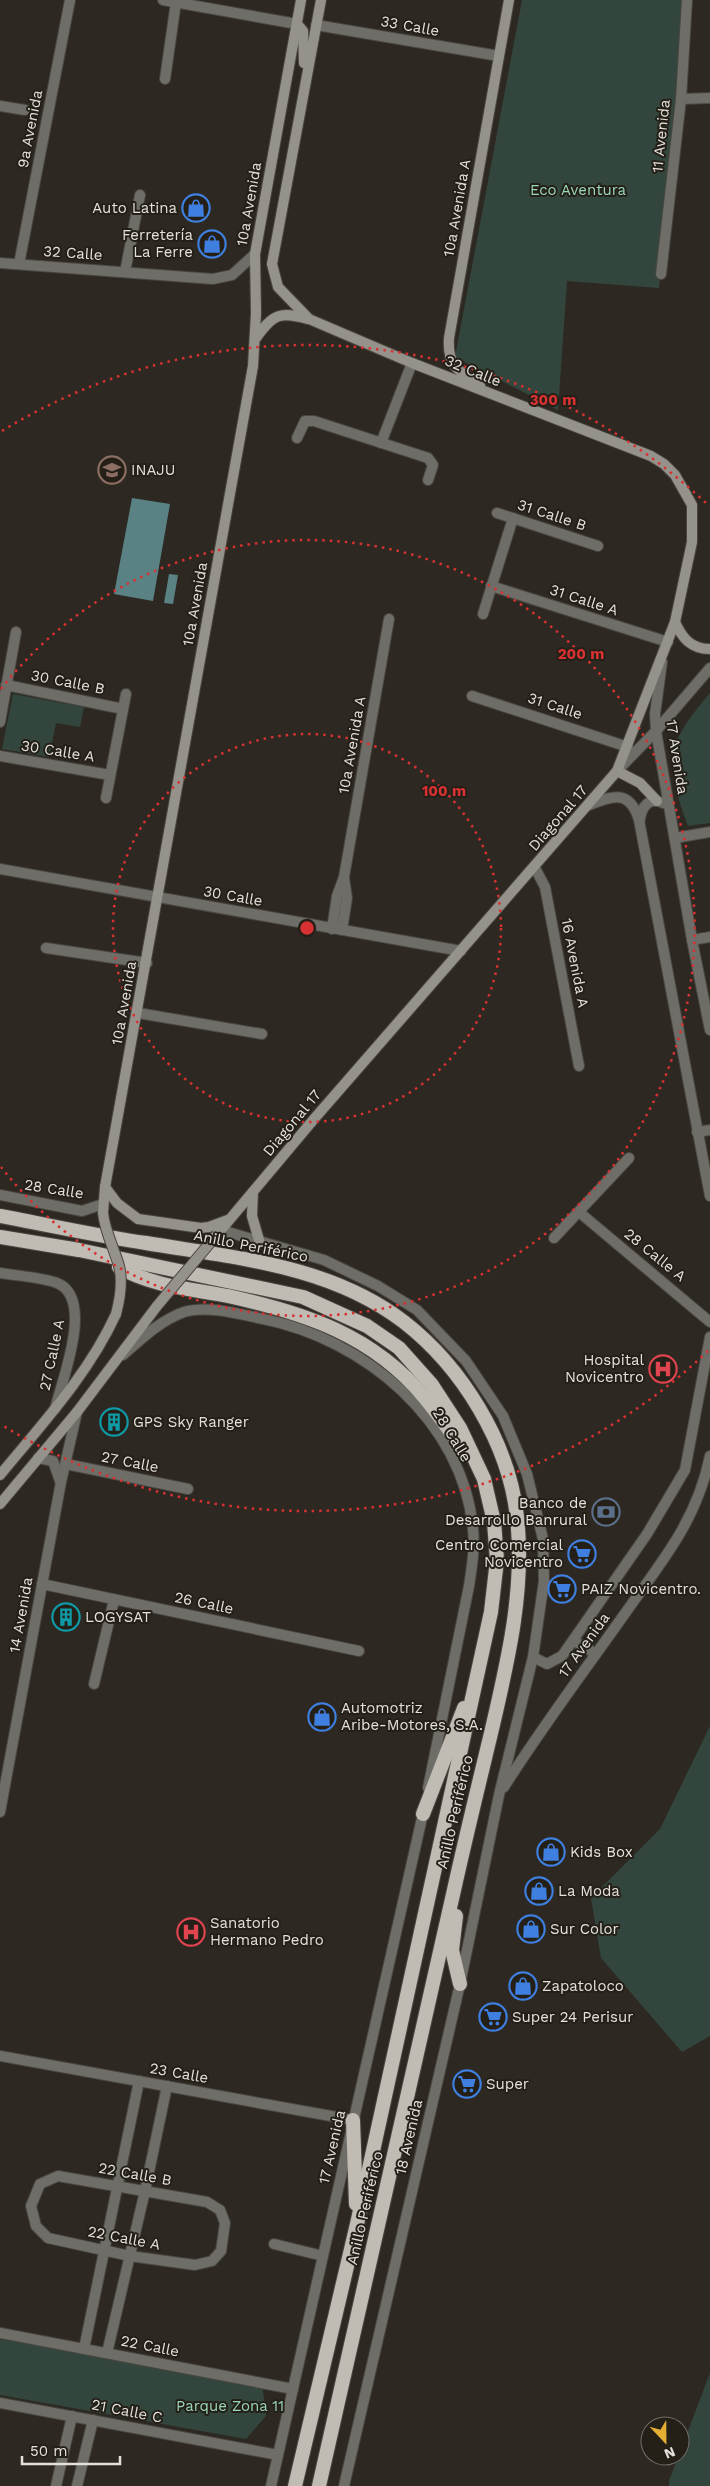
<svg xmlns="http://www.w3.org/2000/svg" width="710" height="2486" viewBox="0 0 710 2486" font-family="'Work Sans',sans-serif">
  <style>
    .green { fill: #33463d }
    .water { fill: #5a8284 }
    .lines { fill: none; stroke-linecap: round; stroke-linejoin: round }
    .minor-casing { stroke: #4a4640; stroke-width: 12 }
    .tertiary-casing { stroke: #4a4640; stroke-width: 12 }
    .secondary-casing { stroke: #4a4640; stroke-width: 12 }
    .trunk-casing { stroke: #4a4640; stroke-width: 16 }
    .minor { stroke: #6e6d68; stroke-width: 10 }
    .tertiary { stroke: #6e6d68; stroke-width: 10 }
    .secondary { stroke: #95928c; stroke-width: 10 }
    .trunk { stroke: #c0bcb3; stroke-width: 14 }
    .secondary-bridge-casing { stroke: #4a4640; stroke-width: 12; stroke-linecap: butt }
    .secondary-bridge { stroke: #95928c; stroke-width: 10 }
    .ring { fill: none; stroke: #d73131; stroke-width: 2.5; stroke-dasharray: 2.5 5 }
    .labels { text-anchor: middle; stroke-width: 4; stroke-linejoin: round; paint-order: stroke }
    .street-label { font-size: 15px; fill: #e4e1dc; stroke: #242018 }
    .park-label { font-size: 15px; fill: #9ad7bb; stroke: #242018 }
    .poi-label { font-size: 15px; fill: #e4e1dc; stroke: #242018; text-anchor: start }
    .centre { fill: #d73131; stroke: #242018; stroke-width: 2.5 }
    .ring-label { font-size: 15px; text-anchor: middle; font-weight: bold; fill: #d73131; stroke: #242018; stroke-width: 4; stroke-linejoin: round; paint-order: stroke }
  </style>
  <rect width="100%" height="100%" fill="#2d2922"/>
  <g class="green">
    <polygon points="522,0 687,0 659,288 567,281 558,410 455,357"/>
    <path d="M710,693V823L688,826C678,800 666,765 678,738C685,723 699,706 710,693Z"/>
    <polygon points="13,694 84,707 80,727 56,723 49,757 2,749"/>
    <polygon points="710,1726 710,2036 682,2052 601,1958 591,1898 660,1829"/>
    <polygon points="0,2339 262,2383 266,2416 246,2439 0,2395"/>
    <polygon points="710,2373 710,2486 669,2486 669,2481"/>
  </g>
  <g class="water">
    <polygon points="132,498 170,504 153,601 114,594"/>
    <polygon points="169,574 178,575 173,604 164,603"/>
  </g>
  <g class="lines">
    <g class="minor-casing">
      <g id="minor">
        <polyline points="163,0 297,24"/>
        <polyline points="316,25 499,56"/>
        <polyline points="165,79 176,2"/>
        <polyline points="681,99 710,98"/>
        <polyline points="0,106 25,110"/>
        <polyline points="0,263 213,279 232,275 255,254"/>
        <polyline points="19,264 70,0"/>
        <polyline points="125,272 140,195"/>
        <polyline points="661,274 681,99 687,0"/>
        <polyline points="297,438 305,421 314,421 428,458 433,465 428,480"/>
        <polyline points="381,443 412,363"/>
        <polyline points="497,513 598,546"/>
        <polyline points="491,586 668,642"/>
        <polyline points="483,614 513,518"/>
        <polyline points="6,685 123,709"/>
        <polyline points="472,696 628,747"/>
        <polyline points="0,722 16,632"/>
        <polyline points="0,756 110,775"/>
        <polyline points="106,798 126,694"/>
        <polyline points="675,838 710,832"/>
        <polyline points="535,868 545,887 579,1066"/>
        <polyline points="332,929 337,896 344,877 389,619"/>
        <polyline points="342,930 347,898 344,878"/>
        <polyline points="692,940 710,937"/>
        <polyline points="46,948 147,963"/>
        <polyline points="138,1013 262,1034"/>
        <polyline points="579,1212 710,1322"/>
        <polyline points="554,1238 629,1158"/>
        <polyline points="38,1458 53,1461 60,1481"/>
        <polyline points="66,1464 188,1489"/>
        <polyline points="42,1584 359,1651"/>
        <polyline points="94,1684 114,1600"/>
        <polyline points="0,1812 61,1482 77,1412"/>
        <polyline points="0,2056 353,2120"/>
        <polygon points="58,2176 207,2202 220,2210 225,2223 221,2251 212,2261 195,2265 130,2256 48,2238 36,2226 31,2206 40,2184"/>
        <polyline points="274,2244 323,2256"/>
        <polyline points="0,2333 293,2389"/>
        <polyline points="84,2349 139,2081"/>
        <polyline points="107,2353 145,2191 167,2086"/>
        <polyline points="0,2403 278,2455"/>
        <polyline points="56,2486 72,2416"/>
        <polyline points="77,2486 93,2420"/>
      </g>
    </g>
    <g class="tertiary-casing">
      <g id="tertiary">
        <polyline points="662,662 655,714 656,731 692,940 710,1030"/>
        <polyline points="617,771 656,731 710,668"/>
        <path d="M589,805C614,795 630,790 639,820L710,1196"/>
        <path d="M640,819C642,806 649,797 663,803"/>
        <polyline points="0,869 461,951"/>
        <polyline points="697,1132 710,1130"/>
        <polyline points="0,1195 82,1211 103,1204"/>
        <polyline points="221,1230 324,1260 378,1286 417,1310 466,1361 503,1416 527,1474 543,1539 544,1581 533,1657 499,1795 460,1984 344,2486"/>
        <path d="M0,1273C18,1276 40,1277 57,1283C95,1298 62,1380 55,1409"/>
        <path d="M123,1355C141,1339 161,1320 184,1312C208,1305 239,1314 263,1319C364,1339 463,1421 473,1529C475,1548 472,1567 469,1586L428,1788"/>
        <polyline points="574,1641 596,1654"/>
        <polyline points="533,1657 547,1664 562,1656 647,1534 685,1470 710,1337"/>
        <path d="M504,1787C542,1727 585,1670 626,1612C663,1560 697,1520 710,1456"/>
        <polyline points="271,2486 424,1809"/>
      </g>
    </g>
    <g class="secondary-casing">
      <g id="secondary">
        <polyline points="297,24 303,31 304,63"/>
        <path d="M256,338C273,314 280,311 308,319"/>
        <path d="M480,385C458,371 447,366 449,338L509,0"/>
        <path d="M675,622C682,638 691,649 710,649"/>
        <polyline points="617,771 640,783 657,801"/>
        <polyline points="105,1187 117,1203 138,1219 201,1228 209,1227 228,1220"/>
        <polyline points="253,1192 252,1216 259,1240"/>
        <polyline points="103,1213 105,1187 253,366 256,313 255,254 301,0"/>
        <polyline points="215,1237 314,1119 617,771 675,622 692,542 692,505 675,475 664,464 651,456 412,363 309,319 278,287 272,264 321,0"/>
        <path d="M0,1475C42,1424 88,1375 116,1314"/>
        <polyline points="0,1504 77,1412 157,1306"/>
      </g>
    </g>
    <g class="trunk-casing">
      <g id="trunk">
        <path d="M0,1216C49,1225 97,1236 146,1243C235,1258 330,1265 404,1322C462,1367 509,1443 517,1517C525,1589 508,1660 492,1729C479,1783 466,1836 454,1890C408,2088 364,2287 319,2486"/>
        <polyline points="0,1237 79,1250 303,1297 367,1326 399,1348 432,1385 460,1428 484,1479 494,1522 497,1560 491,1612 357,2224 295,2486"/>
        <path d="M119,1267C151,1286 192,1289 228,1296C305,1313 373,1335 425,1398C439,1415 451,1432 463,1450"/>
        <polyline points="423,1814 464,1708"/>
        <polyline points="456,1916 452,1950 460,1984"/>
        <polyline points="353,2120 356,2204"/>
      </g>
    </g>
    <use href="#minor" class="minor"/>
    <use href="#tertiary" class="tertiary"/>
    <use href="#secondary" class="secondary"/>
    <use href="#trunk" class="trunk"/>
    <g class="secondary-bridge-casing">
      <g id="secondary-bridge">
        <path d="M103,1213C105,1232 114,1248 119,1266C123,1282 120,1299 116,1314"/>
        <polyline points="157,1306 215,1237"/>
      </g>
    </g>
    <use href="#secondary-bridge" class="secondary-bridge"/>
  </g>
  <g class="ring">
    <circle cx="307" cy="928" r="194"/>
    <path d="M1 689A388 388 0 1 1 1 1167"/>
    <path d="M708 1351A583 583 0 0 1 2 1425M2 431A583 583 0 0 1 708 505"/>
  </g>
  <defs>
    <g id="shop-ring" transform="scale(1.4375)"><circle r="9.5" fill="#242018" stroke="#3f7fe0" stroke-width="1.5"/><path d="M-5-2.5h2.3a2.7 3.5 0 0 1 5.4 0H5L5.5 6h-11ZM-1.5-2.5h3a1.5 2.3 0 0 0-3 0Z" fill="#3f7fe0"/></g>
    <g id="school-ring" transform="scale(1.4375)"><circle r="9.5" fill="#242018" stroke="#8d6e63" stroke-width="1.5"/><path d="M0-5L7-2L0 1L-7-2ZM-4 1L0 2.5L4 1V4Q0 6-4 4Z" fill="#8d6e63"/></g>
    <g id="hospital-ring" transform="scale(1.4375)"><circle r="9.5" fill="#242018" stroke="#e0444e" stroke-width="1.5"/><path d="M-5-5h3v3.5h4V-5h3V5h-3V1.5h-4V5h-3Z" fill="#e0444e"/></g>
    <g id="building-ring" transform="scale(1.4375)"><circle r="9.5" fill="#242018" stroke="#0f9aa8" stroke-width="1.5"/><path d="M-4-6H4V6H1V3H-1V6H-4ZM-2.5-4.3h1.7v1.8h-1.7ZM.8-4.3h1.7v1.8H.8ZM-2.5-1h1.7V.8h-1.7ZM.8-1h1.7V.8H.8Z" fill="#0f9aa8"/></g>
    <g id="bank-ring" transform="scale(1.4375)"><circle r="9.5" fill="#242018" stroke="#5c6f8a" stroke-width="1.5"/><path d="M-6-4H6V4H-6ZM0-2.3a2.3 2.3 0 1 0 0 4.6a2.3 2.3 0 1 0 0-4.6Z" fill="#5c6f8a"/></g>
    <g id="supermarket-ring" transform="scale(1.4375)"><circle r="9.5" fill="#242018" stroke="#3f7fe0" stroke-width="1.5"/><path d="M-6-5.5h2.5l.6 2H6L4.5 2H-2.5L-4.4-4H-6ZM-1.5 3.2a1.3 1.3 0 1 0 .1 0ZM3 3.2a1.3 1.3 0 1 0 .1 0Z" fill="#3f7fe0"/></g>
  </defs>
  <g fill-rule="evenodd">
    <use href="#shop-ring" x="196" y="208"/>
    <use href="#shop-ring" x="212" y="244"/>
    <use href="#school-ring" x="112" y="470"/>
    <use href="#hospital-ring" x="663" y="1369"/>
    <use href="#building-ring" x="114" y="1422"/>
    <use href="#bank-ring" x="606" y="1512"/>
    <use href="#supermarket-ring" x="582" y="1554"/>
    <use href="#supermarket-ring" x="562" y="1589"/>
    <use href="#building-ring" x="66" y="1617"/>
    <use href="#shop-ring" x="322" y="1717"/>
    <use href="#shop-ring" x="551" y="1852"/>
    <use href="#shop-ring" x="539" y="1891"/>
    <use href="#shop-ring" x="531" y="1929"/>
    <use href="#hospital-ring" x="191" y="1932"/>
    <use href="#shop-ring" x="523" y="1986"/>
    <use href="#supermarket-ring" x="493" y="2017"/>
    <use href="#supermarket-ring" x="467" y="2084"/>
  </g>
  <g class="labels">
    <g class="street-label">
      <text transform="translate(410 26) rotate(10)" y="5">33 Calle</text>
      <text transform="translate(30 129) rotate(-79)" y="5">9a Avenida</text>
      <text transform="translate(661 136) rotate(-84)" y="5">11 Avenida</text>
      <text transform="translate(249 204) rotate(-80)" y="5">10a Avenida</text>
      <text transform="translate(457 208) rotate(-80)" y="5">10a Avenida A</text>
      <text transform="translate(73 253) rotate(4)" y="5">32 Calle</text>
      <text transform="translate(473 371) rotate(22)" y="5">32 Calle</text>
      <text transform="translate(552 515) rotate(18)" y="5">31 Calle B</text>
      <text transform="translate(584 600) rotate(18)" y="5">31 Calle A</text>
      <text transform="translate(195 604) rotate(-80)" y="5">10a Avenida</text>
      <text transform="translate(68 682) rotate(11)" y="5">30 Calle B</text>
      <text transform="translate(555 706) rotate(18)" y="5">31 Calle</text>
      <text transform="translate(352 745) rotate(-80)" y="5">10a Avenida A</text>
      <text transform="translate(58 751) rotate(9)" y="5">30 Calle A</text>
      <text transform="translate(677 757) rotate(81)" y="5">17 Avenida</text>
      <text transform="translate(558 818) rotate(-49)" y="5">Diagonal 17</text>
      <text transform="translate(233 896) rotate(10)" y="5">30 Calle</text>
      <text transform="translate(575 963) rotate(79)" y="5">16 Avenida A</text>
      <text transform="translate(124 1003) rotate(-80)" y="5">10a Avenida</text>
      <text transform="translate(292 1123) rotate(-50)" y="5">Diagonal 17</text>
      <text transform="translate(54 1189) rotate(9)" y="5">28 Calle</text>
      <text transform="translate(251 1246) rotate(11)" y="5">Anillo Periférico</text>
      <text transform="translate(655 1255) rotate(39)" y="5">28 Calle A</text>
      <text transform="translate(52 1355) rotate(-78)" y="5">27 Calle A</text>
      <text transform="translate(452 1435) rotate(59)" y="5">28 Calle</text>
      <text transform="translate(130 1462) rotate(11)" y="5">27 Calle</text>
      <text transform="translate(204 1603) rotate(12)" y="5">26 Calle</text>
      <text transform="translate(21 1615) rotate(-80)" y="5">14 Avenida</text>
      <text transform="translate(584 1645) rotate(-54)" y="5">17 Avenida</text>
      <text transform="translate(455 1812) rotate(-77)" y="5">Anillo Periférico</text>
      <text transform="translate(179 2073) rotate(10)" y="5">23 Calle</text>
      <text transform="translate(409 2137) rotate(-77)" y="5">18 Avenida</text>
      <text transform="translate(332 2147) rotate(-77)" y="5">17 Avenida</text>
      <text transform="translate(135 2174) rotate(10)" y="5">22 Calle B</text>
      <text transform="translate(365 2208) rotate(-77)" y="5">Anillo Periférico</text>
      <text transform="translate(124 2238) rotate(11)" y="5">22 Calle A</text>
      <text transform="translate(150 2346) rotate(11)" y="5">22 Calle</text>
      <text transform="translate(127 2411) rotate(11)" y="5">21 Calle C</text>
    </g>
    <g class="park-label">
      <text x="578" y="195">Eco Aventura</text>
      <text x="230" y="2411">Parque Zona 11</text>
    </g>
    <g class="poi-label">
      <text x="177" y="213" text-anchor="end">Auto Latina</text>
      <text x="193" y="240" text-anchor="end">Ferretería<tspan x="193" dy="17">La Ferre</tspan></text>
      <text x="131" y="475">INAJU</text>
      <text x="644" y="1365" text-anchor="end">Hospital<tspan x="644" dy="17">Novicentro</tspan></text>
      <text x="133" y="1427">GPS Sky Ranger</text>
      <text x="587" y="1508" text-anchor="end">Banco de<tspan x="587" dy="17">Desarrollo Banrural</tspan></text>
      <text x="563" y="1550" text-anchor="end">Centro Comercial<tspan x="563" dy="17">Novicentro</tspan></text>
      <text x="581" y="1594">PAIZ Novicentro.</text>
      <text x="85" y="1622">LOGYSAT</text>
      <text x="341" y="1713">Automotriz<tspan x="341" dy="17">Aribe-Motores, S.A.</tspan></text>
      <text x="570" y="1857">Kids Box</text>
      <text x="558" y="1896">La Moda</text>
      <text x="210" y="1928">Sanatorio<tspan x="210" dy="17">Hermano Pedro</tspan></text>
      <text x="550" y="1934">Sur Color</text>
      <text x="542" y="1991">Zapatoloco</text>
      <text x="512" y="2022">Super 24 Perisur</text>
      <text x="486" y="2089">Super</text>
    </g>
  </g>
  <circle cx="307" cy="928" r="8" class="centre"/>
  <g class="ring-label">
    <text x="553" y="405">300 m</text>
    <text x="581" y="659">200 m</text>
    <text x="444" y="796">100 m</text>
  </g>
  <g transform="translate(665 2441) rotate(158)"><circle r="24" fill="#242018" stroke="#716d66"/>
  <path d="M0-4L9 19L0 12L-9 19Z" fill="#e4ae35"/>
  <text y="-8" font-size="14" font-weight="bold" text-anchor="middle" fill="#e4e1dc">N</text>
  </g>
  <path d="M22 2456v8h98v-8" fill="none" stroke="#e4e1dc" stroke-width="2.5"/>
  <text x="30" y="2456" font-size="15" fill="#e4e1dc" stroke="#242018" stroke-width="4" paint-order="stroke">50 m</text>
</svg>
